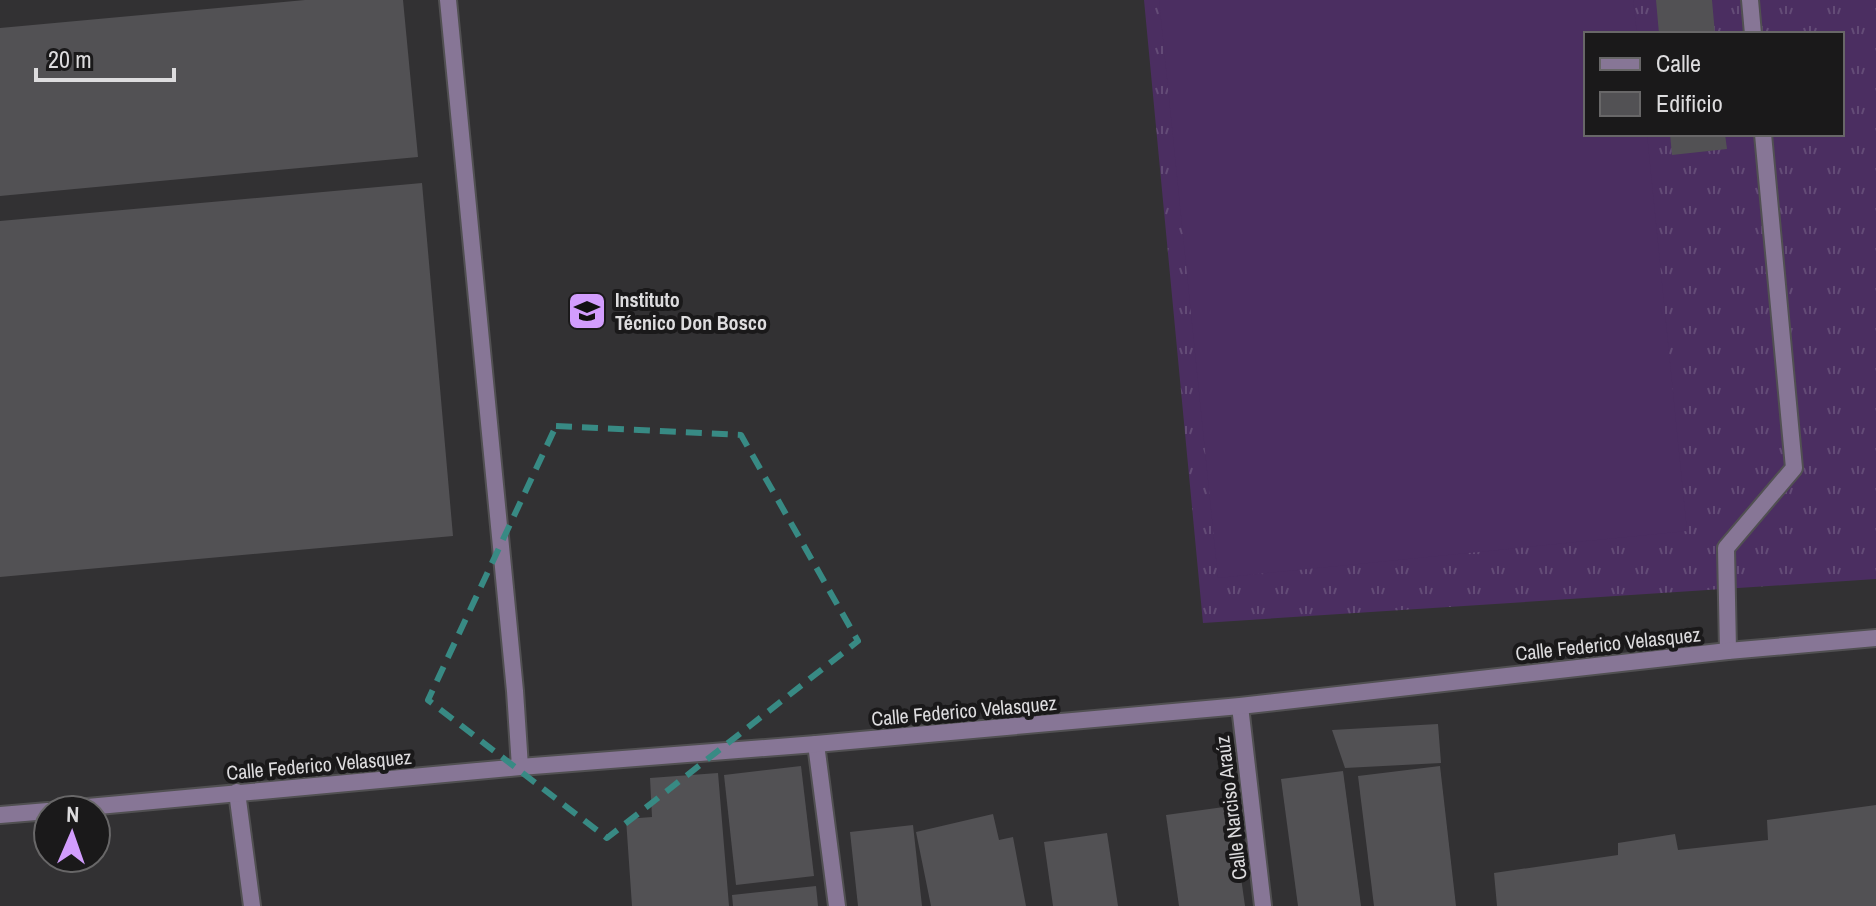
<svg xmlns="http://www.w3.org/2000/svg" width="1876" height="906" viewBox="0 0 1876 906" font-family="'Archivo Narrow',sans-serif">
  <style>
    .grass { fill: url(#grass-tufts); fill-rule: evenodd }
    .pitch { fill: #4b2e61 }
    .building { fill: #525154 }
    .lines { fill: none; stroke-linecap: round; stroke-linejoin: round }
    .lane-casing { stroke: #515052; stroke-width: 20 }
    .street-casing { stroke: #515052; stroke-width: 20 }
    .lane { stroke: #877696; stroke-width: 16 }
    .street { stroke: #877696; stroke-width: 16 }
    .marked { fill: none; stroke: #388a84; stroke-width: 6; stroke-dasharray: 16 10; stroke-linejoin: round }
    .labels { text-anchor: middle; stroke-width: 8; stroke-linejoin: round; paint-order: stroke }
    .poi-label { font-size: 20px; font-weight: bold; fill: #dddcde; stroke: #1a191a; text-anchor: start }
    .street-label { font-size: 20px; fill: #dddcde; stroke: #1a191a }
  </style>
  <defs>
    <pattern id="grass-tufts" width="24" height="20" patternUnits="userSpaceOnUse" patternTransform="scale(2)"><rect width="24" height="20" fill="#4b2e61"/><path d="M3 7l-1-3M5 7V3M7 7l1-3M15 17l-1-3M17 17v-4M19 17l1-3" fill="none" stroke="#644c77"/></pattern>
  </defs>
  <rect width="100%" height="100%" fill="#323133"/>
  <path class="grass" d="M1144,0H1876V579L1203,623ZM1586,34H1842V134H1586Z"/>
  <polygon class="pitch" points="1159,0 1633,0 1637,34 1586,34 1586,134 1647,134 1687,531 1218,578"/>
  <g class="building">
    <polygon points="305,0 403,0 418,157 0,196 0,28"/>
    <polygon points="1656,0 1712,0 1715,34 1659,34"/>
    <polygon points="1670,134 1725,134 1727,149 1672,155"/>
    <polygon points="422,183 453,536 0,577 0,221"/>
    <polygon points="1438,724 1441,763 1345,768 1332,730"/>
    <polygon points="801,766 814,876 736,885 724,775"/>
    <polygon points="1440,766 1456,906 1374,906 1358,776"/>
    <polygon points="1343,771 1361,906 1298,906 1281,779"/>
    <polygon points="718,773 729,906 632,906 626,819 652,817 650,778"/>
    <polygon points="1876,805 1876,906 1497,906 1494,873 1618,855 1618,843 1675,834 1678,850 1768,840 1767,820"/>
    <polygon points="1231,806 1245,906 1179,906 1166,815"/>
    <polygon points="993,814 999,840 1013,837 1026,906 931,906 916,832"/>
    <polygon points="913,825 922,906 858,906 850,832"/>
    <polygon points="1107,833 1118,906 1053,906 1044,842"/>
    <polygon points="816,886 818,906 733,906 732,895"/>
  </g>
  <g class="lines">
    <g class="lane-casing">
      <g id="lane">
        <polyline points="448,0 515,691 520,767"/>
        <polyline points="1750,0 1753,34"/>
        <polyline points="1728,651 1726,548 1794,468 1763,134"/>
      </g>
    </g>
    <g class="street-casing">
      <g id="street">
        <polyline points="1240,706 1263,906"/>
        <polyline points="816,744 837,906"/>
        <polyline points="237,792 252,906"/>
        <polyline points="55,810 520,767 816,744 1240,706 1728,651 1876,638"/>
        <polyline points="0,815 48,811"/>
      </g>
    </g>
    <use href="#lane" class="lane"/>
    <use href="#street" class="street"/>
  </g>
  <path class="marked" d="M556,426L741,435L858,641L607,838L428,700Z"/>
  <defs>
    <g id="school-square" transform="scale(2)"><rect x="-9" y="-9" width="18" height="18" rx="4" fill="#d29dfd" stroke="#1a191a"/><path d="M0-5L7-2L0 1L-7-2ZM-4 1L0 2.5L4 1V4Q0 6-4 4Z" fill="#111"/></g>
  </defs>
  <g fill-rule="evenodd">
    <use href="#school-square" x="587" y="311"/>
  </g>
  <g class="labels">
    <g class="poi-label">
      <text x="615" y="307">Instituto<tspan x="615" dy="23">Técnico Don Bosco</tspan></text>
    </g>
    <g class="street-label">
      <text transform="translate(1608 644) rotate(-6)" y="7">Calle Federico Velasquez</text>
      <text transform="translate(964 711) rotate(-5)" y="7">Calle Federico Velasquez</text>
      <text transform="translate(319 765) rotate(-5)" y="7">Calle Federico Velasquez</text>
      <text transform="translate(1231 808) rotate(-97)" y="7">Calle Narciso Araúz</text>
    </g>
  </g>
  <rect x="1584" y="32" width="260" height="104" fill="#1a191a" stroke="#686768" stroke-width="2"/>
  <rect x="1600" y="58" width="40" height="12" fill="#877696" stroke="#686768" stroke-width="2"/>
  <text x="1656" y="72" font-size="24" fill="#dddcde">Calle</text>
  <rect x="1600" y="92" width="40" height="24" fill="#525154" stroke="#686768" stroke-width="2"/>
  <text x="1656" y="112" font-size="24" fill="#dddcde">Edificio</text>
  <g transform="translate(72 834) rotate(2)"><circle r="38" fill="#1a191a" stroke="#686768" stroke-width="2"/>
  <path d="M0-6L14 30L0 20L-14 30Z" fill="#d29dfd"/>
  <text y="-12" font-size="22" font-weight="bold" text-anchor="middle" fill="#dddcde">N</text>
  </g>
  <path d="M36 68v12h138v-12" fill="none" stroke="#dddcde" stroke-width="4"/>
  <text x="48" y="68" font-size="24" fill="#dddcde" stroke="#1a191a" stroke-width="6" paint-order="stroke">20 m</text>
</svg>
